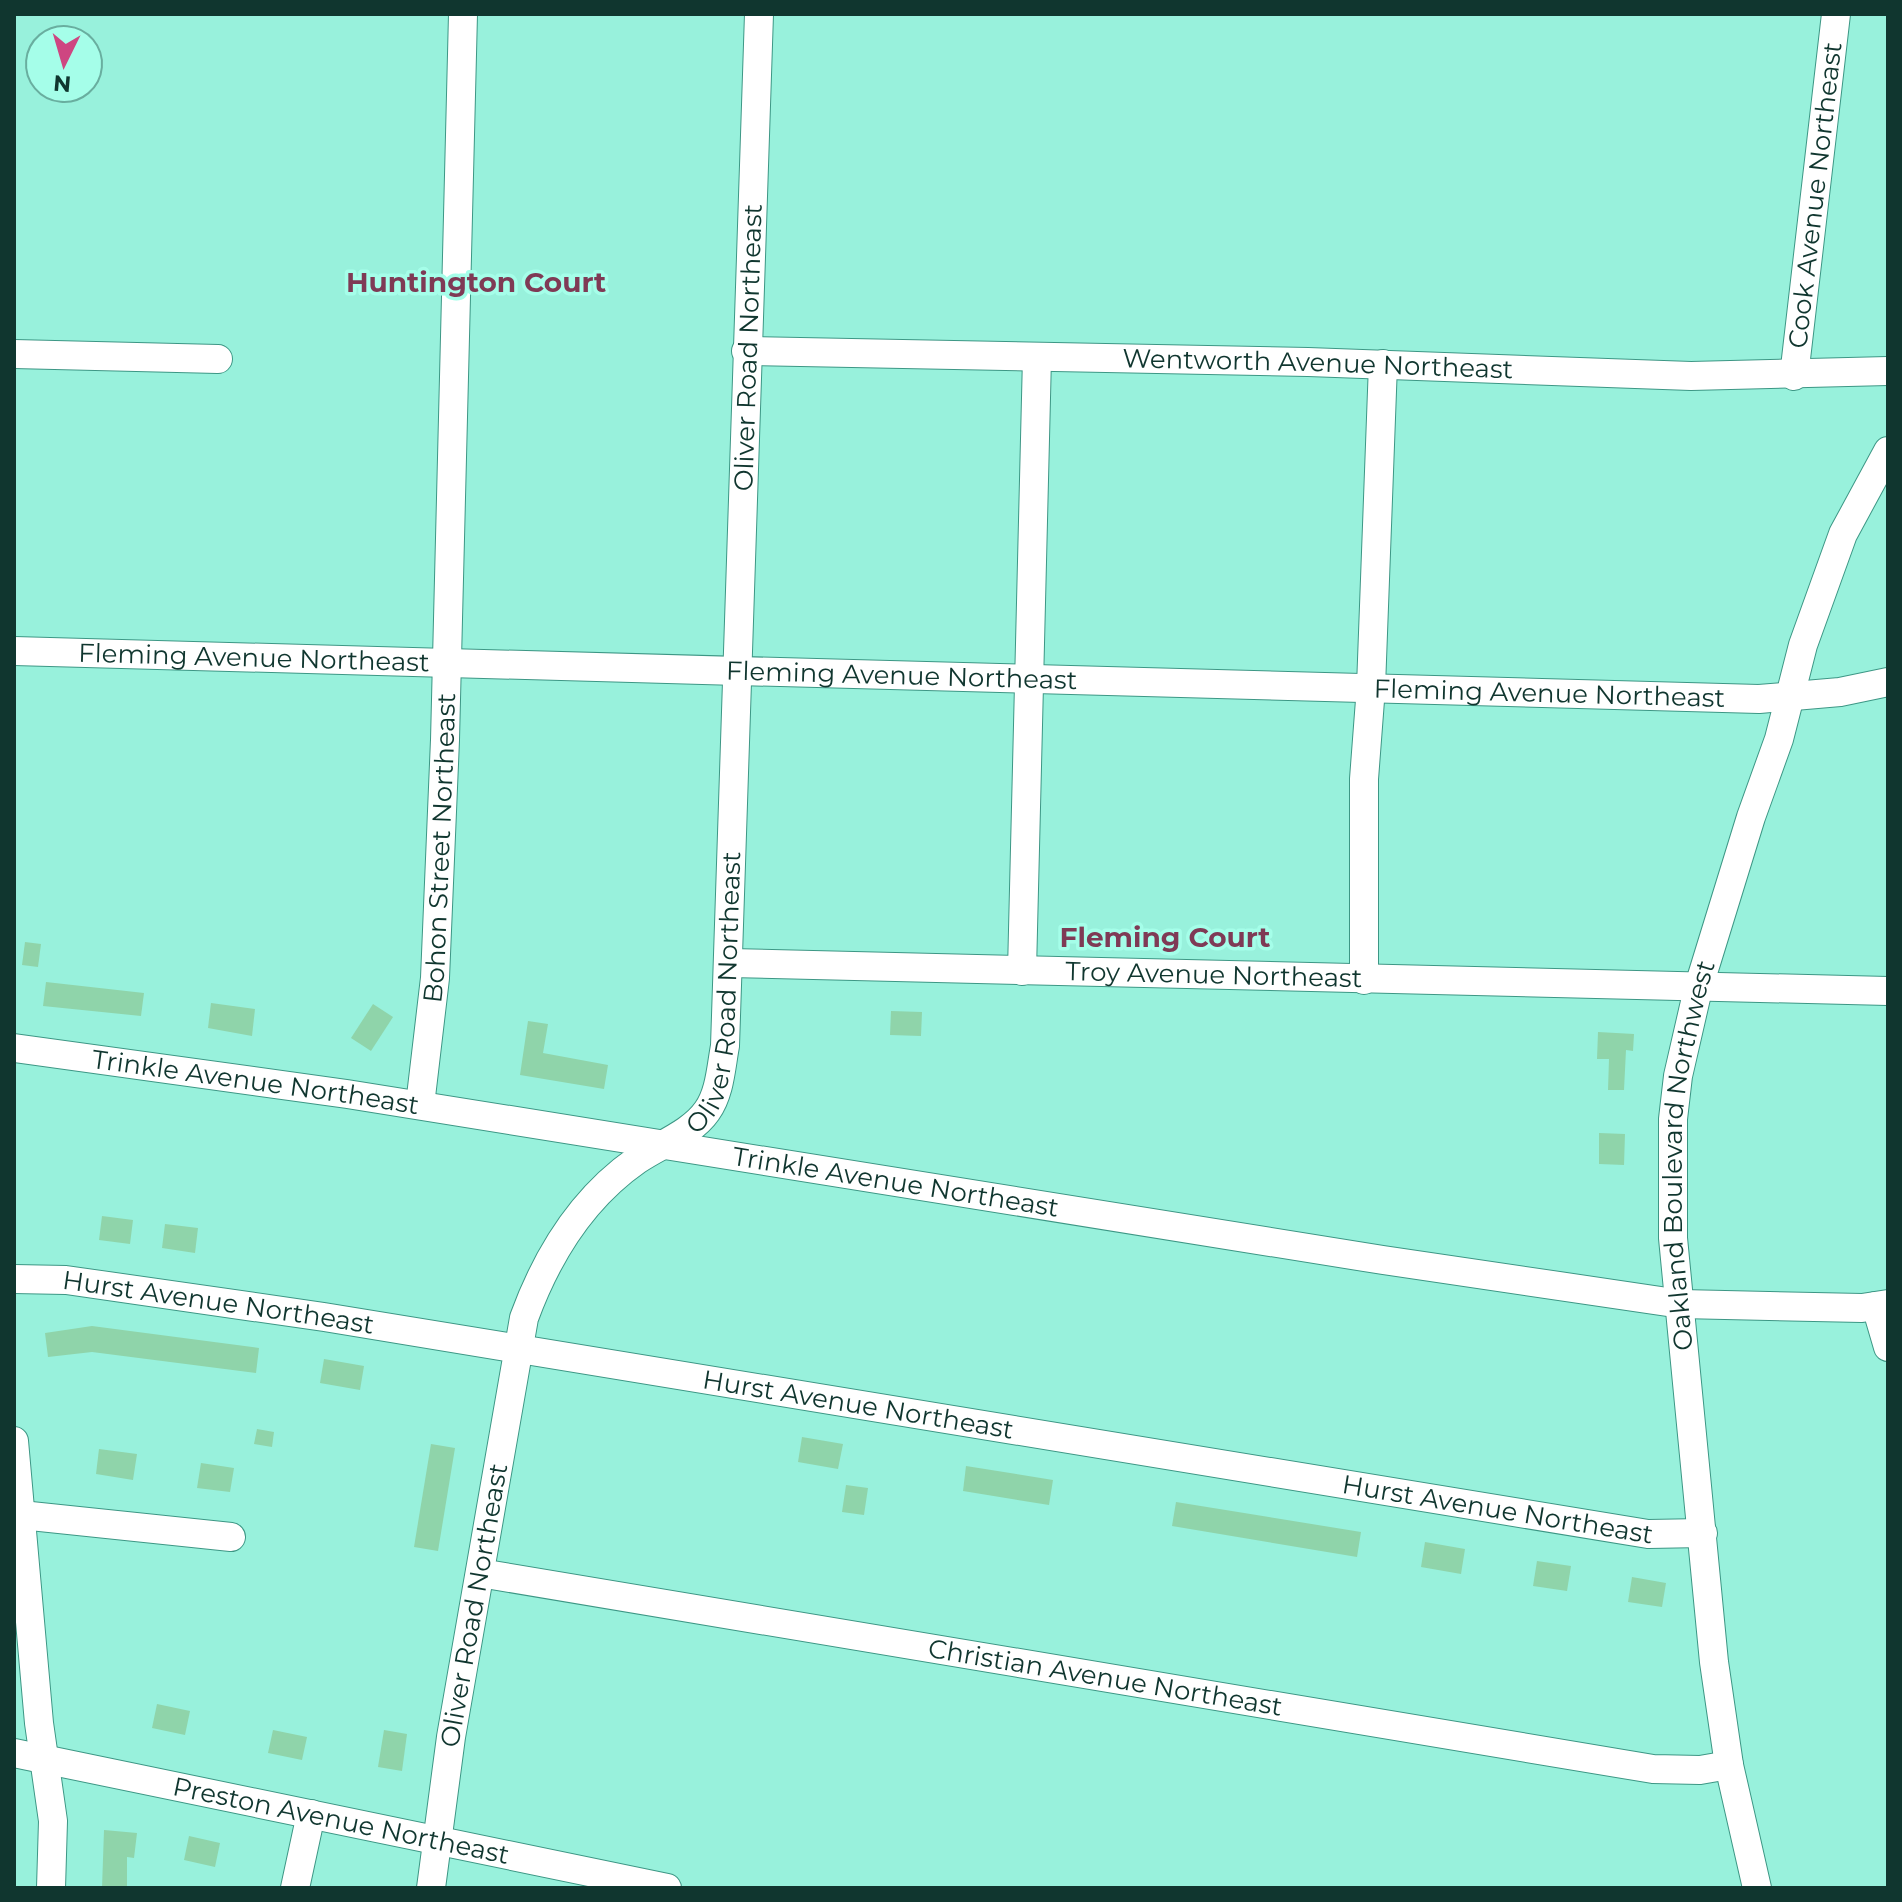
<svg xmlns="http://www.w3.org/2000/svg" width="1902" height="1902" viewBox="0 0 1902 1902" font-family="Montserrat,sans-serif">
  <style>
    .building { fill: #8fd4aa }
    .lines { fill: none; stroke-linecap: round; stroke-linejoin: round }
    .minor-casing { stroke: #3d9785; stroke-width: 30 }
    .minor { stroke: #fff; stroke-width: 28 }
    .labels { text-anchor: middle; stroke-width: 7; stroke-linejoin: round; paint-order: stroke }
    .street-label { font-size: 26px; fill: #10362f; stroke: #a5fee9 }
    .neighbourhood-label { font-size: 28px; font-weight: bold; fill: #7f3a55; stroke: #a5fee9 }
  </style>
  <rect width="100%" height="100%" fill="#98f1dc"/>
  <g class="building">
    <polygon points="25,942 41,944 38,967 22,965"/>
    <polygon points="46,982 144,993 141,1016 43,1006"/>
    <polygon points="211,1003 255,1009 252,1036 208,1028"/>
    <polygon points="373,1004 393,1017 371,1051 351,1038"/>
    <polygon points="891,1011 922,1012 921,1036 890,1035"/>
    <polygon points="528,1021 548,1024 543,1053 608,1065 604,1089 520,1075"/>
    <polygon points="1598,1032 1634,1034 1633,1051 1626,1050 1624,1090 1608,1090 1609,1059 1597,1059"/>
    <polygon points="1599,1133 1625,1134 1624,1165 1599,1164"/>
    <polygon points="102,1216 133,1220 130,1244 99,1240"/>
    <polygon points="165,1224 198,1228 195,1253 162,1248"/>
    <polygon points="92,1326 259,1348 256,1373 92,1352 48,1357 45,1333"/>
    <polygon points="324,1359 364,1366 360,1390 320,1383"/>
    <polygon points="257,1429 274,1432 272,1447 254,1444"/>
    <polygon points="802,1437 843,1444 838,1469 798,1462"/>
    <polygon points="431,1444 455,1448 438,1551 414,1547"/>
    <polygon points="99,1449 137,1454 133,1480 96,1474"/>
    <polygon points="201,1463 234,1468 230,1492 197,1488"/>
    <polygon points="966,1466 1053,1480 1049,1505 963,1491"/>
    <polygon points="846,1485 868,1488 864,1515 842,1512"/>
    <polygon points="1176,1502 1361,1532 1357,1557 1172,1526"/>
    <polygon points="1425,1542 1465,1549 1461,1574 1421,1567"/>
    <polygon points="1537,1561 1571,1566 1567,1591 1533,1586"/>
    <polygon points="1632,1577 1666,1583 1662,1607 1628,1602"/>
    <polygon points="157,1704 190,1711 185,1735 152,1728"/>
    <polygon points="273,1730 307,1737 302,1760 268,1753"/>
    <polygon points="384,1730 407,1734 402,1771 378,1767"/>
    <polygon points="104,1830 137,1833 134,1858 127,1857 127,1888 102,1888"/>
    <polygon points="189,1836 220,1843 215,1867 184,1860"/>
  </g>
  <g class="lines">
    <g class="minor-casing">
      <g id="minor">
        <path id="s1" d="M746,351L1308,362L1691,376L1888,371"/>
        <polyline points="14,354 218,359"/>
        <path id="s2" d="M1794,376L1836,14"/>
        <path id="s3" d="M14,651L1759,699L1840,692L1888,682"/>
        <path id="s4" d="M730,963L1888,991"/>
        <polyline points="1022,971 1037,357"/>
        <polyline points="1364,980 1364,779 1371,687 1383,364"/>
        <path id="s5" d="M14,1048L347,1094L1383,1260L1681,1304L1862,1308L1888,1304"/>
        <path id="s6" d="M420,1105L435,978L445,740L463,14"/>
        <path id="s7" d="M14,1279L66,1280L324,1317L1648,1534L1703,1533"/>
        <polyline points="1876,1306 1888,1347"/>
        <polyline points="14,1441 39,1723 53,1821 51,1888"/>
        <polyline points="21,1515 231,1537"/>
        <path id="s8" d="M480,1573L1653,1769L1700,1770L1729,1765"/>
        <path id="s9" d="M14,1753L667,1888"/>
        <polyline points="295,1888 311,1814"/>
        <path id="s10" d="M431,1888L451,1737L524,1318C547,1255 581,1199 637,1160C659,1145 692,1133 707,1111C720,1093 721,1067 725,1046L759,14"/>
        <path id="s11" d="M1757,1888L1729,1765L1714,1662L1673,1238V1119L1678,1076L1698,989L1751,817L1779,739L1803,645L1843,534L1888,451"/>
      </g>
    </g>
    <use href="#minor" class="minor"/>
  </g>
  <g class="labels">
    <g class="street-label">
      <text dy="9" stroke="none"><textPath href="#s2" startOffset="182">Cook Avenue Northeast</textPath></text>
      <text dy="9" stroke="none"><textPath href="#s10" startOffset="1628">Oliver Road Northeast</textPath></text>
      <text dy="9" stroke="none"><textPath href="#s1" startOffset="572">Wentworth Avenue Northeast</textPath></text>
      <text dy="9" stroke="none"><textPath href="#s3" startOffset="240">Fleming Avenue Northeast</textPath></text>
      <text dy="9" stroke="none"><textPath href="#s3" startOffset="888">Fleming Avenue Northeast</textPath></text>
      <text dy="9" stroke="none"><textPath href="#s3" startOffset="1536">Fleming Avenue Northeast</textPath></text>
      <text dy="9" stroke="none"><textPath href="#s6" startOffset="258">Bohon Street Northeast</textPath></text>
      <text dy="9" stroke="none"><textPath href="#s4" startOffset="484">Troy Avenue Northeast</textPath></text>
      <text dy="9" stroke="none"><textPath href="#s10" startOffset="980">Oliver Road Northeast</textPath></text>
      <text dy="9" stroke="none"><textPath href="#s5" startOffset="244">Trinkle Avenue Northeast</textPath></text>
      <text dy="9" stroke="none"><textPath href="#s11" startOffset="740">Oakland Boulevard Northwest</textPath></text>
      <text dy="9" stroke="none"><textPath href="#s5" startOffset="892">Trinkle Avenue Northeast</textPath></text>
      <text dy="9" stroke="none"><textPath href="#s7" startOffset="206">Hurst Avenue Northeast</textPath></text>
      <text dy="9" stroke="none"><textPath href="#s7" startOffset="854">Hurst Avenue Northeast</textPath></text>
      <text dy="9" stroke="none"><textPath href="#s7" startOffset="1502">Hurst Avenue Northeast</textPath></text>
      <text dy="9" stroke="none"><textPath href="#s10" startOffset="286">Oliver Road Northeast</textPath></text>
      <text dy="9" stroke="none"><textPath href="#s8" startOffset="634">Christian Avenue Northeast</textPath></text>
      <text dy="9" stroke="none"><textPath href="#s9" startOffset="334">Preston Avenue Northeast</textPath></text>
    </g>
    <g class="neighbourhood-label">
      <text x="476" y="292">Huntington Court</text>
      <text x="1165" y="947">Fleming Court</text>
    </g>
  </g>
  <rect width="1902" height="1902" fill="none" stroke="#10362f" stroke-width="32"/>
  <g transform="translate(64 64) rotate(185)"><circle r="38" fill="#a5fee9" stroke="#69ae9f" stroke-width="2"/>
  <path d="M0-6L14 30L0 20L-14 30Z" fill="#ce4681"/>
  <text y="-12" font-size="22" font-weight="bold" text-anchor="middle" fill="#10362f">N</text>
  </g>
</svg>
